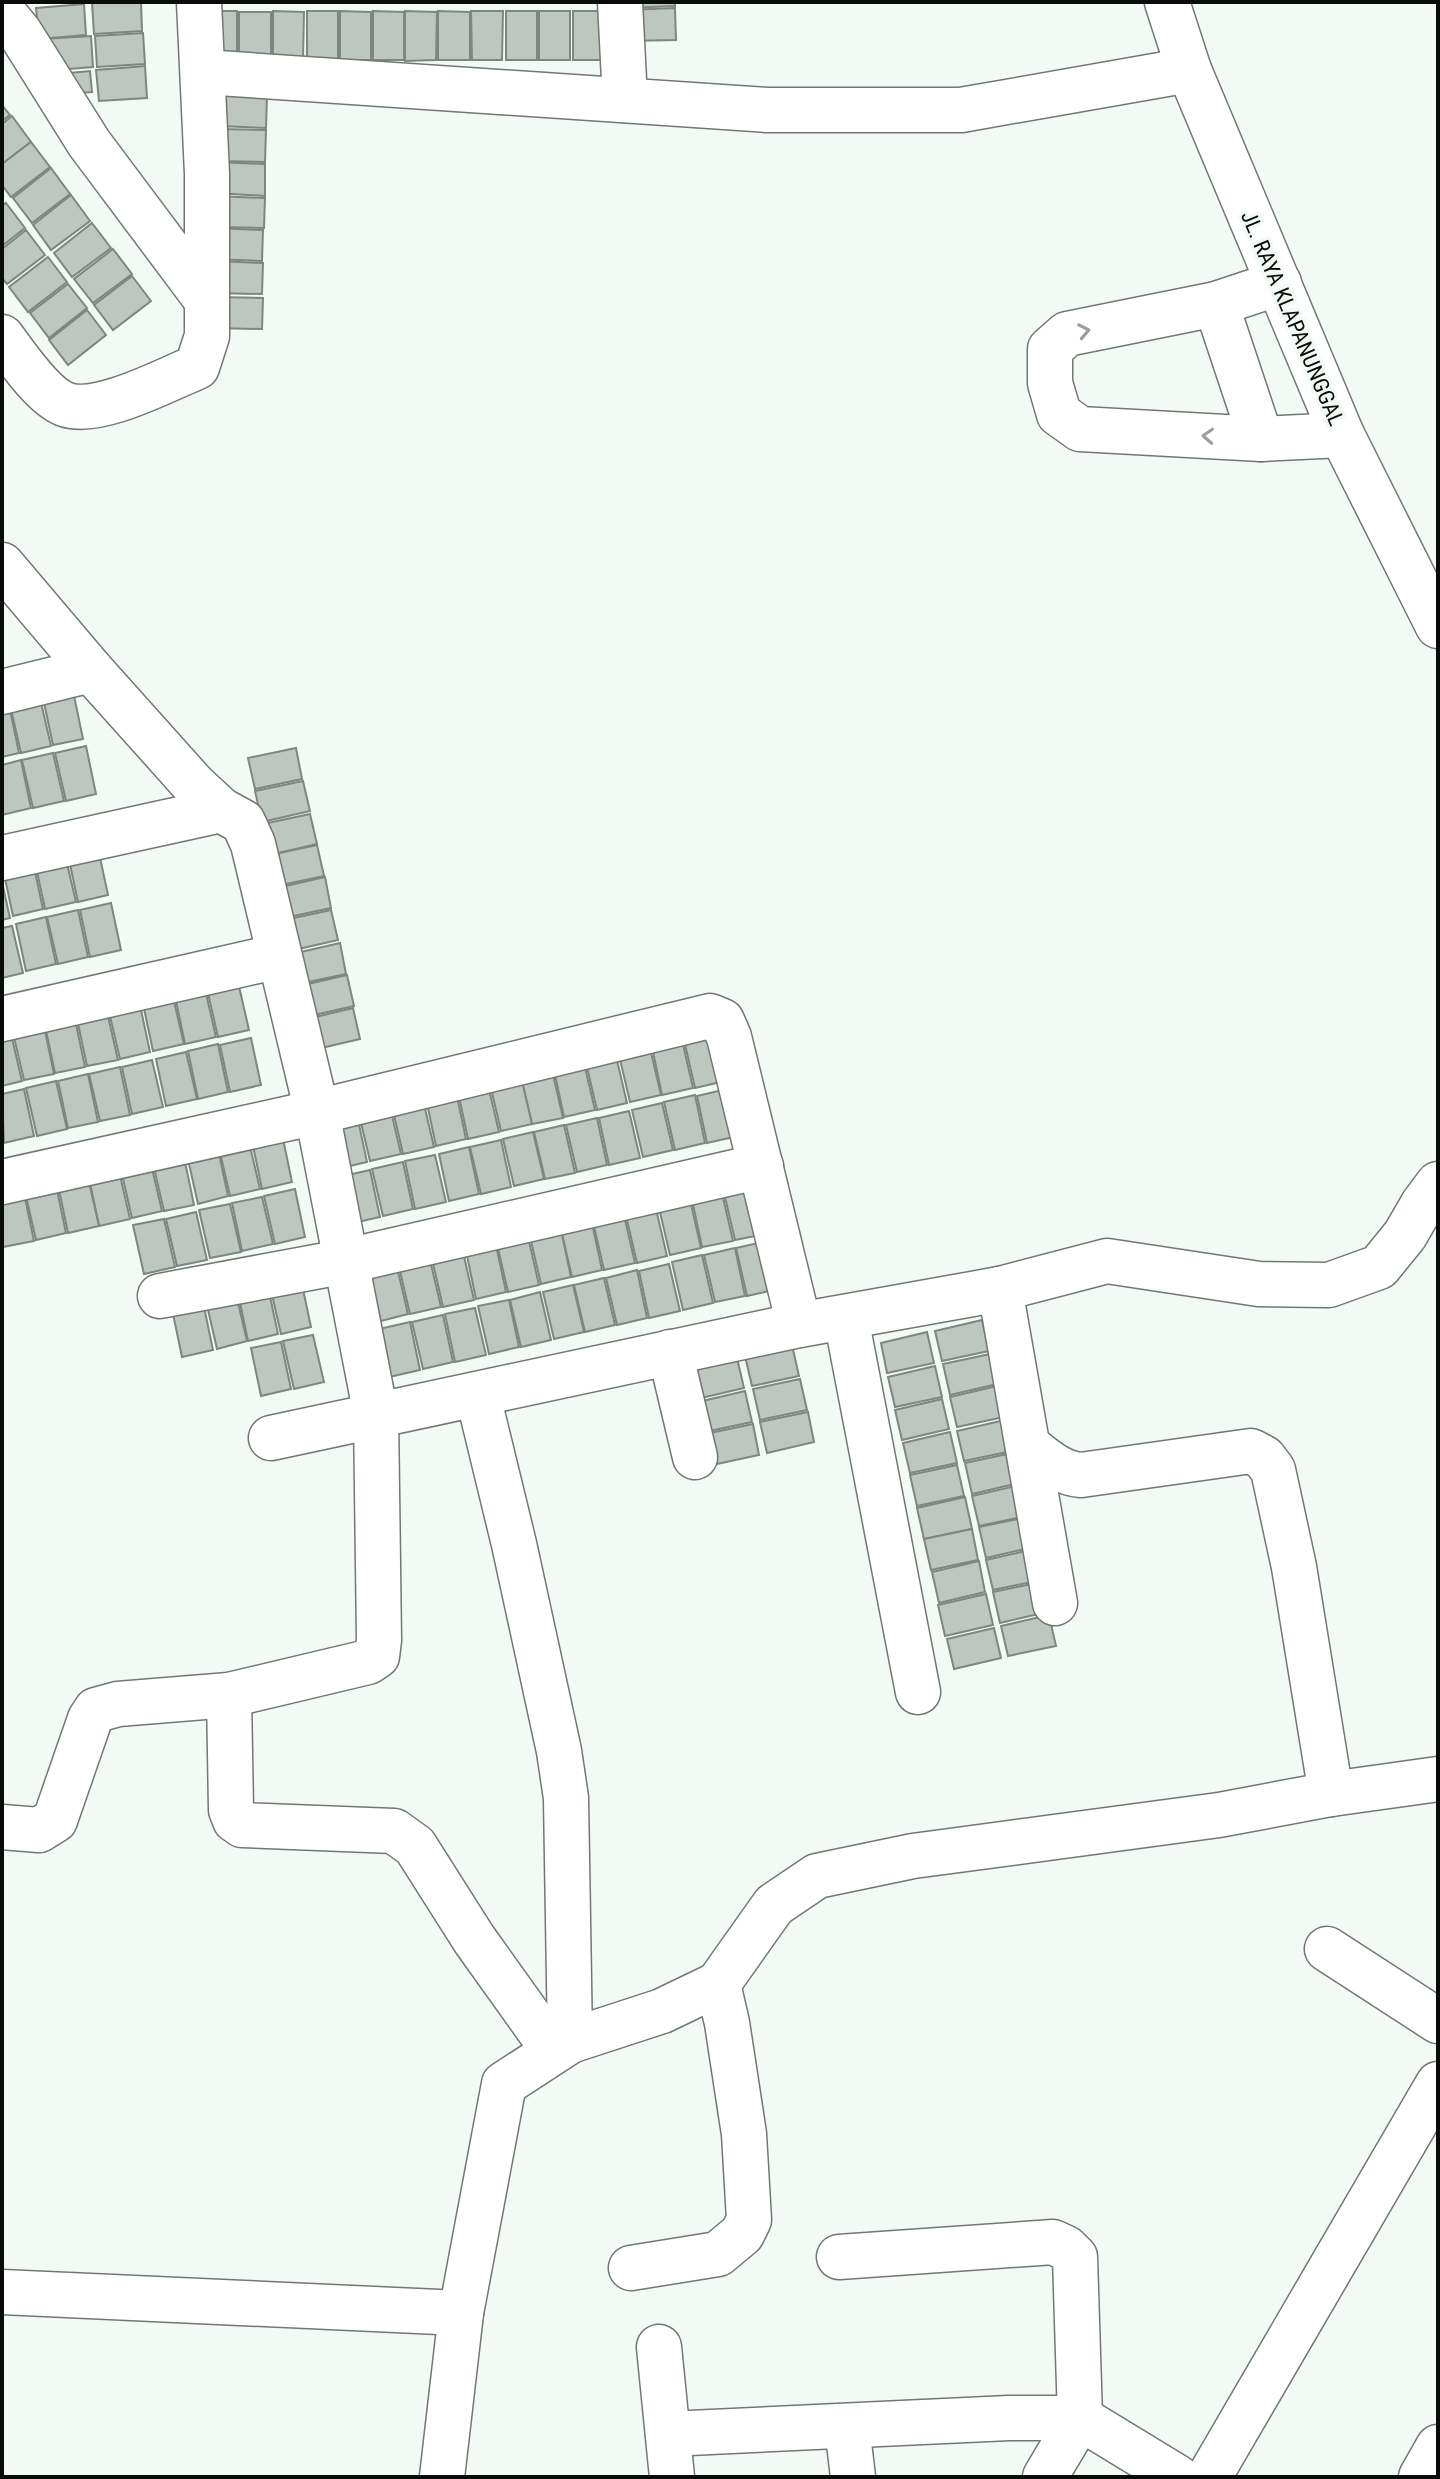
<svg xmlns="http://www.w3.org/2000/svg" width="1440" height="2479" viewBox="0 0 1440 2479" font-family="'Roboto Condensed',sans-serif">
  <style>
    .building { fill: #bec6c0; stroke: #7f8681; stroke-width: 2 }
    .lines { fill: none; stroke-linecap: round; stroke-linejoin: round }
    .minor-casing { stroke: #717873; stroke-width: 47 }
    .minor { stroke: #fff; stroke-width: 44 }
    .oneway { stroke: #9d9e9d }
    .labels { text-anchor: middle; stroke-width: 7; stroke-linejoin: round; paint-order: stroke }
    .street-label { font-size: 22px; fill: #0a0c0a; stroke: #f3faf5 }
  </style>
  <rect width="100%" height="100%" fill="#f3faf5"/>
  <g class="building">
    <polygon points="110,2 141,2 142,31 94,34 92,3"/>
    <polygon points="626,2 675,2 675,6 627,8"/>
    <polygon points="84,4 86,35 39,39 36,8"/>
    <polygon points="675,8 676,40 628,41 626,10"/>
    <polygon points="207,11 237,11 237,60 206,60"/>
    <polygon points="273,11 304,12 303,60 273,60"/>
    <rect x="307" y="11" width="31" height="49"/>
    <polygon points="340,11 371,12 371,60 340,60"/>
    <polygon points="373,11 404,12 404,60 373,60"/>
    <polygon points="405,11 437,12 436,60 405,61"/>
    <polygon points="438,11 470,12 470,60 438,60"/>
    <polygon points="471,11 503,11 502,60 472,60"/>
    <rect x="506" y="11" width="31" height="49"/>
    <rect x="539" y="11" width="31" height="49"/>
    <polygon points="573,11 604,11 605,60 573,60"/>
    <polygon points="239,12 271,12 271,60 239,61"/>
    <polygon points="143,33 145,64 97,67 95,36"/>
    <polygon points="91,36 93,67 44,71 42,39"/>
    <polygon points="145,66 147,98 99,101 96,70"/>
    <polygon points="90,71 92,92 59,94 58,74"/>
    <polygon points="219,95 267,97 266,128 218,126"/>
    <polygon points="2,105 10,115 2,121"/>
    <polygon points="12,116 31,142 2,164 2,124"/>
    <polygon points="218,129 266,130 265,162 217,161"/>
    <polygon points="31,142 50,167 11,197 2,185 2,164"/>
    <polygon points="217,162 265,164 265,196 216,193"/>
    <polygon points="51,168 70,194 32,223 13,198"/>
    <polygon points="71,195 90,221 51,250 33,225"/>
    <polygon points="216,196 265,198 264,228 215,227"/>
    <polygon points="6,203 25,228 2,246 2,206"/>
    <polygon points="92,223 111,248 72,277 54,253"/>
    <polygon points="215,228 263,230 262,261 214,259"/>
    <polygon points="26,230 45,255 7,284 2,278 2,249"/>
    <polygon points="113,249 132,274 93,303 74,279"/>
    <polygon points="48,257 67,282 28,312 9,287"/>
    <polygon points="214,261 263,263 262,294 213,293"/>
    <polygon points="132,276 151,301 113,330 94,305"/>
    <polygon points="68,284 87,308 49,338 30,313"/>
    <polygon points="214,297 263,298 262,329 213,328"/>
    <polygon points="87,310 106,335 68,365 49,340"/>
    <polygon points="73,691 83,739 53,745 43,698"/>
    <polygon points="40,698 51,746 21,753 10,705"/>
    <polygon points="9,705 19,753 2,757 2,707"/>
    <polygon points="86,746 96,794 66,801 55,753"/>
    <polygon points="296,748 302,779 255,789 248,758"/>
    <polygon points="53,753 64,801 33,808 22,760"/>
    <polygon points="21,760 31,808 2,815 2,765"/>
    <polygon points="303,781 310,811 262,822 255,791"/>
    <polygon points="310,814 317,844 270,855 263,824"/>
    <polygon points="317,845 324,876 277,886 270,855"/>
    <polygon points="98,848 108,895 78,902 68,855"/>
    <polygon points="65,855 76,902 45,909 35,862"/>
    <polygon points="33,862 43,909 13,916 3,869"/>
    <polygon points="325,877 331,908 284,918 277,888"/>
    <polygon points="2,882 10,918 2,920"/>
    <polygon points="111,903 121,950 90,957 80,910"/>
    <polygon points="78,910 88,957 58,964 47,917"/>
    <polygon points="331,910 338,940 290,951 284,920"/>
    <polygon points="46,917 56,964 26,971 16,924"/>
    <polygon points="12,926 23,973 2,978 2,928"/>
    <polygon points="340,943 346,974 299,984 292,954"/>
    <polygon points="347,975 354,1006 306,1017 299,986"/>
    <polygon points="238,982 249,1030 218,1037 207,989"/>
    <polygon points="205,989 216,1037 185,1044 175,996"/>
    <polygon points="173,997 184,1044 153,1051 143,1004"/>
    <polygon points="140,1005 150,1052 120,1059 109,1012"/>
    <polygon points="353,1008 360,1039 313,1050 307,1019"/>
    <polygon points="107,1012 118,1060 87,1066 77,1019"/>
    <polygon points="75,1019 85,1067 55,1073 45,1026"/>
    <polygon points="44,1026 54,1074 24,1080 13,1033"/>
    <polygon points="11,1034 22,1081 2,1086 2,1036"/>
    <polygon points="714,1034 725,1081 695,1088 684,1040"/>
    <polygon points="251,1038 261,1085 230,1092 220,1045"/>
    <polygon points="682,1040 693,1088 662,1095 652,1047"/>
    <polygon points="218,1044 228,1092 198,1099 188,1051"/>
    <polygon points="650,1048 661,1095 630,1102 619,1055"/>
    <polygon points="186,1052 197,1099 166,1106 156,1059"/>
    <polygon points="616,1056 627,1103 597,1110 586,1063"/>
    <polygon points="152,1060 163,1107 132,1114 122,1067"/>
    <polygon points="584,1063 595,1110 564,1117 554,1070"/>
    <polygon points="120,1067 130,1115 100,1121 89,1074"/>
    <polygon points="552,1070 563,1118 532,1124 521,1077"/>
    <polygon points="88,1074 98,1122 68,1128 58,1081"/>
    <polygon points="521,1077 532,1124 501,1131 490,1084"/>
    <polygon points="56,1081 67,1129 37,1136 26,1088"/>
    <polygon points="488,1085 499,1132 468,1139 458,1092"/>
    <polygon points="24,1089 34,1136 4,1143 2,1094"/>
    <polygon points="727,1089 738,1136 707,1143 697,1096"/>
    <polygon points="456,1092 466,1139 436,1146 426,1099"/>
    <polygon points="695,1095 705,1143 675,1150 664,1102"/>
    <polygon points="423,1100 434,1147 403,1154 392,1106"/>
    <polygon points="662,1103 673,1150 643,1157 632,1110"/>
    <polygon points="390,1107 401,1154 370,1161 359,1114"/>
    <polygon points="629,1111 640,1158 609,1165 599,1118"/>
    <polygon points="357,1115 367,1162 337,1169 327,1121"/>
    <polygon points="597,1118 607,1165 577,1172 566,1125"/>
    <polygon points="564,1125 575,1173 545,1179 534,1132"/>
    <polygon points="533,1132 544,1179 514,1186 503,1139"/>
    <polygon points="282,1134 292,1182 262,1189 252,1141"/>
    <polygon points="501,1140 511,1187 481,1194 470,1147"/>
    <polygon points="249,1142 260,1189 230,1196 219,1148"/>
    <polygon points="469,1147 479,1194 449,1201 439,1154"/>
    <polygon points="218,1149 228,1196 198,1204 187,1155"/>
    <polygon points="435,1155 446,1202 415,1209 405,1161"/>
    <polygon points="184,1157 194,1205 164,1211 153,1164"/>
    <polygon points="403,1162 413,1209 383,1216 372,1169"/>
    <polygon points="151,1164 162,1211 132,1218 121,1170"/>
    <polygon points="370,1170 380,1217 349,1224 339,1177"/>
    <polygon points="119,1171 130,1219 99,1226 89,1178"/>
    <polygon points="88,1178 99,1226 68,1233 58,1185"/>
    <polygon points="56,1185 66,1233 36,1240 25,1192"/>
    <polygon points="755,1186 765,1234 735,1240 724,1193"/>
    <polygon points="295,1189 305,1237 275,1244 264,1196"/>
    <polygon points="24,1193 34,1241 3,1247 2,1198"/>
    <polygon points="722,1193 733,1241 702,1247 692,1200"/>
    <polygon points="262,1197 273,1244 242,1251 232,1203"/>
    <polygon points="690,1200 701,1248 670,1255 659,1208"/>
    <polygon points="230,1204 241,1252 210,1258 199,1210"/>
    <polygon points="656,1209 667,1256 637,1263 626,1216"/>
    <polygon points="196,1212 207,1260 177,1266 166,1219"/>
    <polygon points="624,1215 635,1263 604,1270 593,1222"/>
    <polygon points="164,1219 175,1267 144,1274 133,1225"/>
    <polygon points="592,1223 602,1270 572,1277 561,1230"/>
    <polygon points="561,1230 571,1277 541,1284 530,1237"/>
    <polygon points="528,1237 539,1285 508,1292 497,1244"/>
    <polygon points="767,1241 778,1289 747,1296 736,1248"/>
    <polygon points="496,1245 506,1292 476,1299 466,1251"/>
    <polygon points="735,1248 745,1296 715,1302 704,1255"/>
    <polygon points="463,1252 474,1300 443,1307 432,1259"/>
    <polygon points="702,1255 713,1303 683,1310 672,1262"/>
    <polygon points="430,1260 441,1307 410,1314 399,1267"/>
    <polygon points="669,1264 680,1311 649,1318 639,1271"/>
    <polygon points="397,1267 408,1314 377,1322 366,1274"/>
    <polygon points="637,1270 647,1318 617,1325 606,1278"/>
    <polygon points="604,1278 615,1325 585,1332 574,1285"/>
    <polygon points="301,1280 311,1327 281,1334 270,1286"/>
    <polygon points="573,1285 584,1332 554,1339 543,1292"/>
    <polygon points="268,1287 278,1334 248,1341 238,1293"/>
    <polygon points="540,1292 551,1340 521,1347 510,1300"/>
    <polygon points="236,1294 247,1341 217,1349 206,1301"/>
    <polygon points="509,1300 519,1347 489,1354 478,1306"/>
    <polygon points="203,1302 213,1350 182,1357 172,1309"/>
    <polygon points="475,1308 486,1355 455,1362 445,1314"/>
    <polygon points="443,1315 453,1362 423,1369 412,1322"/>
    <polygon points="982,1320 989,1351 942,1361 935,1331"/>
    <polygon points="410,1322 420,1370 389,1377 379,1329"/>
    <polygon points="927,1332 934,1363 887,1373 881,1343"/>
    <polygon points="313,1335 324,1382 294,1389 283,1341"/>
    <polygon points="281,1342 291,1389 261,1396 251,1348"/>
    <polygon points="792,1345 799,1376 752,1386 745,1356"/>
    <polygon points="990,1354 997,1384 950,1395 943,1364"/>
    <polygon points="737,1358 744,1388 697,1399 691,1368"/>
    <polygon points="935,1366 942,1397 895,1407 888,1377"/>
    <polygon points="800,1379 807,1410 760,1420 753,1389"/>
    <polygon points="997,1386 1004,1417 957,1427 950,1397"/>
    <polygon points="745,1391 752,1422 705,1432 698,1402"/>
    <polygon points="942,1399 949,1429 902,1440 895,1410"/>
    <polygon points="808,1412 814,1442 767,1453 760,1422"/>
    <polygon points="1005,1420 1012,1451 964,1461 957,1431"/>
    <polygon points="753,1424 759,1455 712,1465 705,1434"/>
    <polygon points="950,1432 957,1463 910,1473 903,1443"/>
    <polygon points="1012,1453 1019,1483 972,1494 965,1463"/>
    <polygon points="957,1465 964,1496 917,1506 910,1475"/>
    <polygon points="1020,1485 1027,1516 979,1526 972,1496"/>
    <polygon points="965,1497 972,1529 924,1539 917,1508"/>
    <polygon points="1027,1517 1033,1547 986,1558 979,1527"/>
    <polygon points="972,1529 978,1560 931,1570 924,1539"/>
    <polygon points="1034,1549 1041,1580 993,1590 986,1560"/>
    <polygon points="979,1561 985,1592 939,1603 932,1572"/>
    <polygon points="1041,1582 1047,1612 1000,1623 993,1592"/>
    <polygon points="986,1594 993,1625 945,1636 938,1605"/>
    <polygon points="1049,1615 1056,1646 1008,1656 1001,1626"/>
    <polygon points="994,1628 1001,1658 954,1669 947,1639"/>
  </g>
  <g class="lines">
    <g class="minor-casing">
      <g id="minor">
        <polyline points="620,2 625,100"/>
        <polyline points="1167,2 1189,70 1342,435 1438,626"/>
        <polyline points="2,11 20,33 89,143 205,298"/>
        <polyline points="203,72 767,110 961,110 1189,70"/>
        <polyline points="1279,283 1216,304 1067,334 1050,349 1050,383 1059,414 1080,429 1261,439 1342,435"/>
        <polyline points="1216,304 1261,439"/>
        <path d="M2,337C16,356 44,398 67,405C100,415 165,380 197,367L207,336V174L199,2"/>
        <polyline points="2,565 91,670 194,785 221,810 243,822 253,844 317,1112 376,1415 379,1640 377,1656 368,1662 229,1695 118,1704 96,1710 90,1719 55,1820 39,1830 2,1827"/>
        <polyline points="2,692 91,670"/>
        <polyline points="2,858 221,810"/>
        <polyline points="2,1019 279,956"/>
        <polyline points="2,1182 317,1112 710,1016 722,1021 729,1037 799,1325"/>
        <polyline points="1000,1289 1055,1603"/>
        <polyline points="160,1296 347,1261 761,1166"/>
        <polyline points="846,1318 918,1692"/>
        <polyline points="670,1352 695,1457"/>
        <polyline points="478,1396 514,1544 559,1751 566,1798 570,2041"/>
        <polyline points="271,1438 799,1325 1000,1289 1107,1261 1259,1284 1329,1285 1379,1267 1405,1235 1423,1204 1438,1184"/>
        <path d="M1028,1446C1045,1459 1059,1473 1081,1475L1251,1451L1264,1458L1273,1470L1294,1567L1331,1794"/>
        <polyline points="229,1695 231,1810 235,1820 242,1825 394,1831 415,1846 474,1939 554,2051"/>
        <polyline points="1327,1949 1438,2021"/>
        <polyline points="839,2257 1053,2242 1066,2248 1075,2257 1080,2418 1045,2477"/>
        <polyline points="631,2268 718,2254 742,2234 749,2220 744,2134 727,2023 718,1984"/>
        <polyline points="2,2292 461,2313"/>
        <polyline points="659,2347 672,2477"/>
        <polyline points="847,2426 853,2477"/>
        <polyline points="668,2434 1009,2418 1080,2418 1177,2477"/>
        <polyline points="442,2477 461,2313 504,2084 570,2041 662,2011 718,1984 774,1905 817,1876 913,1856 1219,1815 1331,1794 1438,1779"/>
        <polyline points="1209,2477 1438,2084"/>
        <polyline points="1421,2477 1438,2447"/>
      </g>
    </g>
    <use href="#minor" class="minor"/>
  </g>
  <defs><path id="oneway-chevron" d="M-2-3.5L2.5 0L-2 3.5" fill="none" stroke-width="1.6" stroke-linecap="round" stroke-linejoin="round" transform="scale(2)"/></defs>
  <g class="oneway">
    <use href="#oneway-chevron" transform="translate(1084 331) rotate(-11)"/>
    <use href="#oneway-chevron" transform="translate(1208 436) rotate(-177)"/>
  </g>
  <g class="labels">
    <g class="street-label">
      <text transform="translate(1293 318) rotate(67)" y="8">JL. RAYA KLAPANUNGGAL</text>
    </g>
  </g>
  <rect width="1440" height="2479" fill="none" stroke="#0a0c0a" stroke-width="8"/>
</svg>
